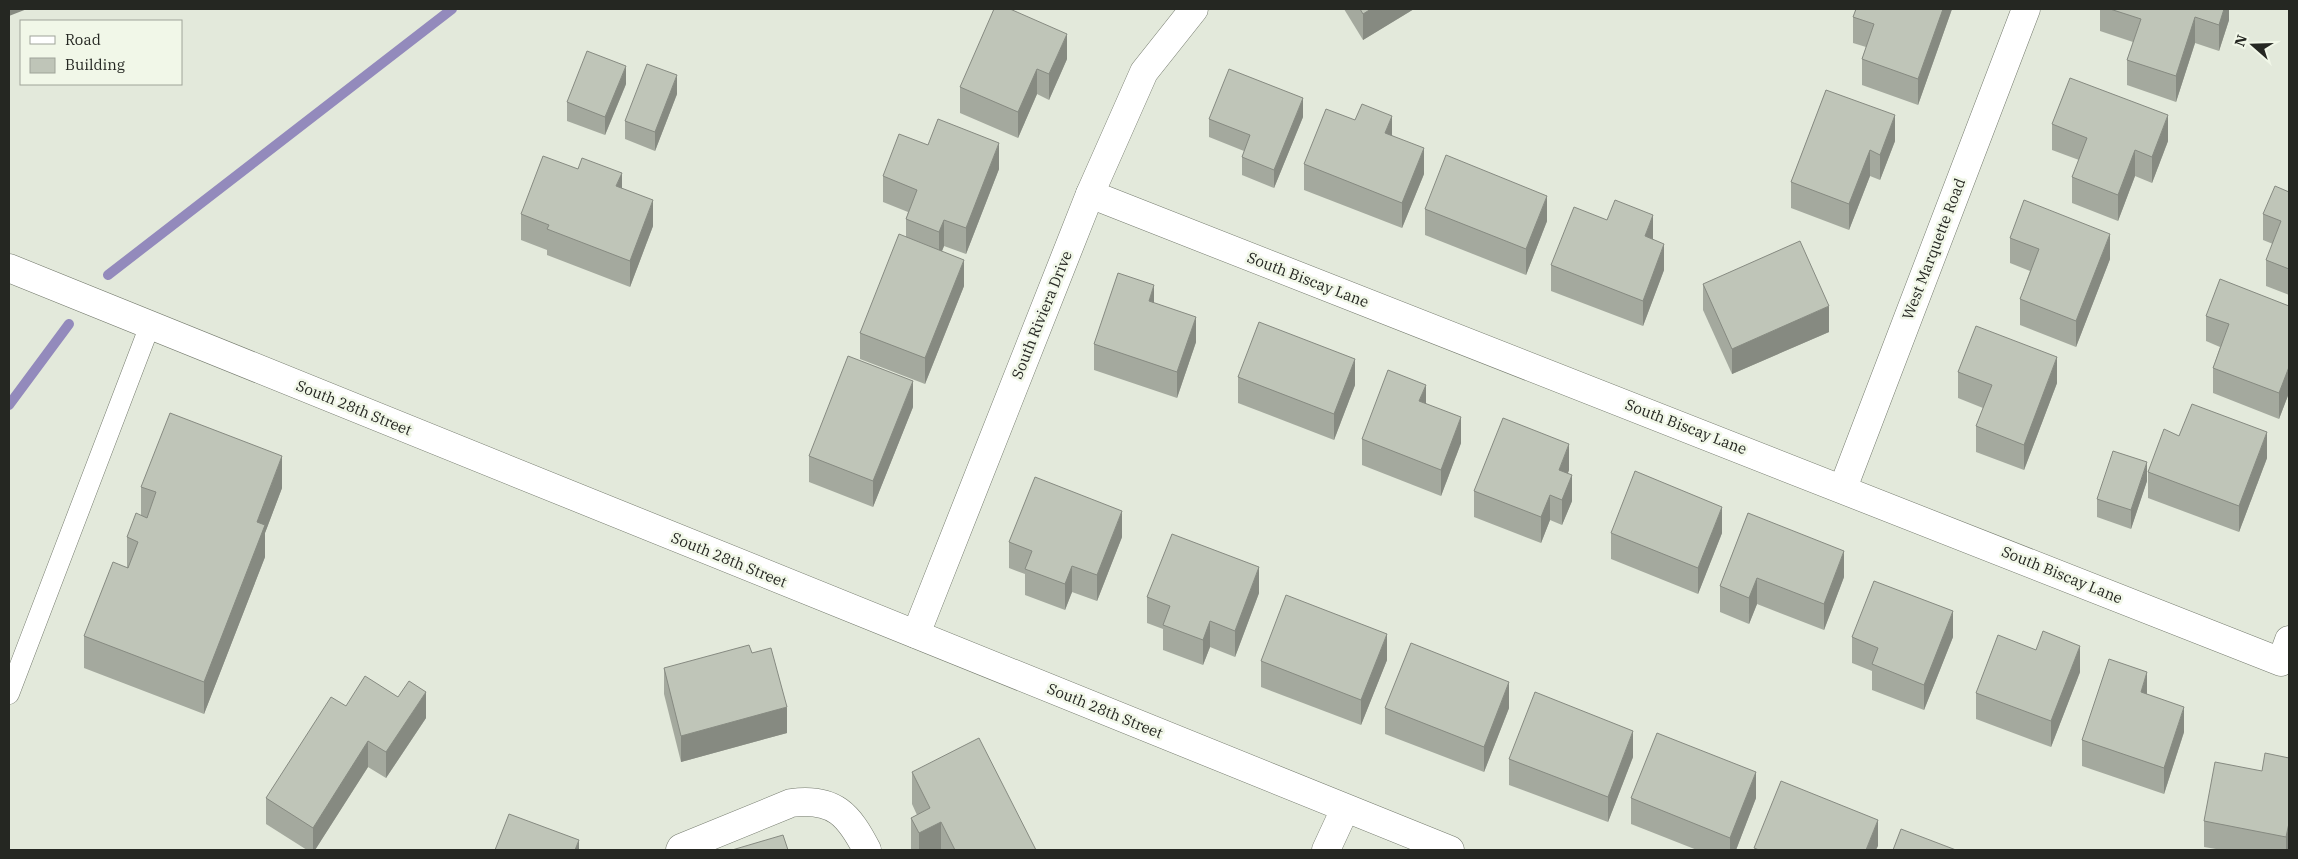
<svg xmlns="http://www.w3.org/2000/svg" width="2298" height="859" viewBox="0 0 2298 859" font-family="'IBM Plex Serif',serif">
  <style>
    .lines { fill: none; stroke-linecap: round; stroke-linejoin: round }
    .stream { stroke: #938abc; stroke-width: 10 }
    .service-casing { stroke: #757b6e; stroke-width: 21 }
    .minor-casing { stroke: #757b6e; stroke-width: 29 }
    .tertiary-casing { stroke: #757b6e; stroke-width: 29 }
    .service { stroke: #fff; stroke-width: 20 }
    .minor { stroke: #fff; stroke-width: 28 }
    .tertiary { stroke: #fff; stroke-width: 28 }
    .wall { fill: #a4a99e }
    .shaded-wall { fill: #868a81 }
    .building { fill: #bfc5b8; stroke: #868a81 }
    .labels { text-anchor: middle; stroke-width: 5; stroke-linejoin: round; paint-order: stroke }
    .street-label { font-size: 15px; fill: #252722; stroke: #f1f7e8 }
  </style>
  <rect width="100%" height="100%" fill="#e3e9db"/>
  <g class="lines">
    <g class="stream">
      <polyline points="108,275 452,9"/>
      <polyline points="9,405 69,324"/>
    </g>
    <g class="service-casing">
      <polyline id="service" points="9,694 150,325"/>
    </g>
    <g class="minor-casing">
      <g id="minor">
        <polyline points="1090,194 2281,662 2289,640"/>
        <polyline points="1843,488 2026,9"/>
        <polyline points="916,634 1090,194 1144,72 1194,9"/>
        <path d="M680,850L681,848L791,803C834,797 849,815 867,850"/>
        <polyline points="1326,850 1345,809"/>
      </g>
    </g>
    <g class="tertiary-casing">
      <polyline id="tertiary" points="9,268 1450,850"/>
    </g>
    <use href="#service" class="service"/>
    <use href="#minor" class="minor"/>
    <use href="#tertiary" class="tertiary"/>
  </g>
  <g class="wall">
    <polygon points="1344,9 1414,9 1363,40"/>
    <polygon points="1856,9 1952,9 1918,105 1862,85 1862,59 1866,47 1853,43 1853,17"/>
    <polygon points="2100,9 2229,9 2229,20 2219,51 2195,43 2176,102 2127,85 2127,60 2133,42 2100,31"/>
    <polygon points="1067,59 1049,100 1037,94 1018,138 960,113 960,87"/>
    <polygon points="626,84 605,135 567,121 567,102"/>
    <polygon points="1826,90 1895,141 1880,180 1870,176 1849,230 1791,208 1791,182"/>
    <polygon points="677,94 655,151 625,139 625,121"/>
    <polygon points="1303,117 1274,188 1242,175 1242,157 1244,151 1209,137 1209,119"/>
    <polygon points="2052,124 2168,141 2152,183 2135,176 2118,221 2072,203 2072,177 2079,160 2052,150"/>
    <polygon points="1392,135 1424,174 1402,228 1304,190 1304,164"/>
    <polygon points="928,145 999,169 966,254 944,246 942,251 964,286 925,384 860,359 860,333 906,237 906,219 908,212 883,202 883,176"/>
    <polygon points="622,188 653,226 630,287 547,255 547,250 521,240 521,214"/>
    <polygon points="2289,192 2289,295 2266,286 2266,260 2273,244 2263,240 2263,214"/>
    <polygon points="1425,209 1547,221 1526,275 1425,235"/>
    <polygon points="2010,238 2110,259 2076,347 2020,325 2020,299 2030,271 2010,263"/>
    <polygon points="1653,239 1664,270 1643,326 1551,291 1551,265"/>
    <polygon points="1703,284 1829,332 1732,374 1703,310"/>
    <polygon points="1154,303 1196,342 1177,398 1094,370 1094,344"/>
    <polygon points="2289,306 2289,393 2279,419 2213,393 2213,368 2220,347 2206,341 2206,316"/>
    <polygon points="1958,372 2057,383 2024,470 1976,452 1976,426 1983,408 1958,398"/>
    <polygon points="1238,377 1355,385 1334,440 1238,403"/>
    <polygon points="1426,403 1461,443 1441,496 1362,465 1362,439"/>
    <polygon points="913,407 873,507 809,482 809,456"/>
    <polygon points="2179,436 2267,458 2239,532 2148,498 2148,472"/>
    <polygon points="1569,470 1568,473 1572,501 1562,525 1550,520 1541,543 1474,517 1474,491"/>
    <polygon points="2147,481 2131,529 2097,517 2097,499"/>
    <polygon points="141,487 282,488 265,533 265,557 204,714 84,668 84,636 127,568 127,537 141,515"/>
    <polygon points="1748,513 1844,577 1824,630 1757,604 1749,624 1720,612 1720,586"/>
    <polygon points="1611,533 1722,533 1698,594 1611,559"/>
    <polygon points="1122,537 1097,601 1072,592 1065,610 1025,595 1025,574 1009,568 1009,542"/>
    <polygon points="1259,593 1235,657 1210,647 1203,665 1163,650 1163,629 1147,623 1147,597"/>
    <polygon points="1852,637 1953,637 1924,710 1872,690 1872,671 1852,663"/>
    <polygon points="752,653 787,733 681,762 664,694 664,668"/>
    <polygon points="1387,660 1361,725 1261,687 1261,661"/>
    <polygon points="2080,672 2051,747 1976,719 1976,693"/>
    <polygon points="2147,694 2184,732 2164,794 2082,766 2082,740"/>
    <polygon points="346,706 426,718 386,778 368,767 315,850 307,850 266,824 266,798"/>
    <polygon points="1385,708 1509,708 1484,772 1385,734"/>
    <polygon points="1633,757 1608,822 1509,785 1509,759"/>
    <polygon points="2289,758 2289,850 2222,850 2204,847 2204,821 2262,771"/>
    <polygon points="912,772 1036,850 911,850 911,818 917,815 912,804"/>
    <polygon points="1631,798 1756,798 1736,850 1697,850 1631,824"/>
  </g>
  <g class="shaded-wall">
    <polygon points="9,9 27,9 9,16"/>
    <polygon points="1371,9 1414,9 1363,40 1363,14"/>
    <polygon points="1943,9 1952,9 1918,105 1918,79"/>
    <polygon points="2224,9 2229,9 2229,20 2219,51 2219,25"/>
    <polygon points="2195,17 2195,43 2176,102 2176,76"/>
    <polygon points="1067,34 1067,59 1049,100 1049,74"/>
    <polygon points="626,66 626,84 605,135 605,117"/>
    <polygon points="1037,69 1037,94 1018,138 1018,112"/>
    <polygon points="677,75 677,94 655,151 655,132"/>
    <polygon points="1303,98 1303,117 1274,188 1274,170"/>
    <polygon points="1895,115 1895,141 1880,180 1880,155"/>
    <polygon points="2168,115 2168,141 2152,183 2152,157"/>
    <polygon points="1392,116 1392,142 1385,133"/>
    <polygon points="999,143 999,169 966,254 966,228"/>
    <polygon points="1424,148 1424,174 1402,228 1402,203"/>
    <polygon points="1870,150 1870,176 1849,230 1849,204"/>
    <polygon points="2135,150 2135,176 2118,221 2118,195"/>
    <polygon points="622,173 622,199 616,186"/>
    <polygon points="1547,196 1547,221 1526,275 1526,249"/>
    <polygon points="653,200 653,226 630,287 630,261"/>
    <polygon points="1653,215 1653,241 1645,236"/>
    <polygon points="944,220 944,246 939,258 939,232"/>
    <polygon points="2110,234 2110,259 2076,347 2076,321"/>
    <polygon points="1664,244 1664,270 1643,326 1643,301"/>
    <polygon points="964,260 964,286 925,384 925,358"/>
    <polygon points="1154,285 1154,310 1149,301"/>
    <polygon points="1829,306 1829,332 1732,374 1732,349"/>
    <polygon points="1196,317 1196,342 1177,398 1177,372"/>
    <polygon points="2057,357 2057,383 2024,470 2024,445"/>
    <polygon points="1355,359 1355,385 1334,440 1334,414"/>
    <polygon points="2289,367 2289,393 2279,419 2279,393"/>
    <polygon points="913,381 913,407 873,507 873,481"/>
    <polygon points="1426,385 1426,411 1419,401"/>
    <polygon points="1461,417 1461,443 1441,496 1441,470"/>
    <polygon points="2267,432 2267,458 2239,532 2239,506"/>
    <polygon points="1569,444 1569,470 1559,496 1559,470"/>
    <polygon points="282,456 282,488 265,533 265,557 204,714 204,682 257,522"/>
    <polygon points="2147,462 2147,481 2131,529 2131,510"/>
    <polygon points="1572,475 1572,501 1562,525 1562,500"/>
    <polygon points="1550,495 1550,520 1541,543 1541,517"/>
    <polygon points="1722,507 1722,533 1698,594 1698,568"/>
    <polygon points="1122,511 1122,537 1097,601 1097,575"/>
    <polygon points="1844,551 1844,577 1824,630 1824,604"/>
    <polygon points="1072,566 1072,592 1065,610 1065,584"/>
    <polygon points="1259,567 1259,593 1235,657 1235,631"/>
    <polygon points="1757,578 1757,604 1749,624 1749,598"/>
    <polygon points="1953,611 1953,637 1924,710 1924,685"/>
    <polygon points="1210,621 1210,647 1203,665 1203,640"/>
    <polygon points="1387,634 1387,660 1361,725 1361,700"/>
    <polygon points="2080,646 2080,672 2051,747 2051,721"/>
    <polygon points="2147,672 2147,698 2141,692"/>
    <polygon points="1509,682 1509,708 1484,772 1484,747"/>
    <polygon points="426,692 426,718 386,778 386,752"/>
    <polygon points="787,707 787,733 681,762 681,736"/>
    <polygon points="2184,707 2184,732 2164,794 2164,768"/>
    <polygon points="1633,731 1633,757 1608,822 1608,797"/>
    <polygon points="368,741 368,767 315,850 313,850 313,828"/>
    <polygon points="1756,772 1756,798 1736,850 1730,850 1730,838"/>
    <polygon points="1878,820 1878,846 1876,850 1866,850"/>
    <polygon points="941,822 941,850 919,850 919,833"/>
    <polygon points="2289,823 2289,850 2286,850 2286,837"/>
    <polygon points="579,840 579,850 575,850"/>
  </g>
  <g class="building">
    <polygon points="994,9 1010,9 1067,34 1049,74 1037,69 1018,112 960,87"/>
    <polygon points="1360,9 1371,9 1363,14"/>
    <polygon points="1856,9 1943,9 1918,79 1862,59 1874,24 1853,17"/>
    <polygon points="2110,9 2224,9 2219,25 2195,17 2176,76 2127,60 2141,19"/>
    <polygon points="587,51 626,66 605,117 567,102"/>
    <polygon points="647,64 677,75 655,132 625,121"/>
    <polygon points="1229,69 1303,98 1274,170 1242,157 1250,135 1209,119"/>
    <polygon points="2070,78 2168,115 2152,157 2135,150 2118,195 2072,177 2087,138 2052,124"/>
    <polygon points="1826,90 1895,115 1880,155 1870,150 1849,204 1791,182"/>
    <polygon points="1362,104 1392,116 1385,133 1424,148 1402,203 1304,164 1326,109 1355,120"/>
    <polygon points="938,119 999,143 966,228 944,220 939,232 906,219 917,190 883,176 899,134 928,145"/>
    <polygon points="1446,155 1547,196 1526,249 1425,209"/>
    <polygon points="543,156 578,169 582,158 622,173 616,186 653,200 630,261 547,229 549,225 521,214"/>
    <polygon points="2275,186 2289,192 2289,269 2266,260 2281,221 2263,214"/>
    <polygon points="1615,200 1653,215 1645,236 1664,244 1643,301 1551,265 1574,207 1607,220"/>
    <polygon points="2024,200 2110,234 2076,321 2020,299 2039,249 2010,238"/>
    <polygon points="899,234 964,260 925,358 860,333"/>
    <polygon points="1800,241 1829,306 1732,349 1703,284"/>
    <polygon points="1118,273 1154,285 1149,301 1196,317 1177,372 1094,344"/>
    <polygon points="2220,279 2289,306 2289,367 2279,393 2213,368 2229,324 2206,316"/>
    <polygon points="1259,322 1355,359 1334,414 1238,377"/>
    <polygon points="1976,326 2057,357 2024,445 1976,426 1992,385 1958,372"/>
    <polygon points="848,356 913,381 873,481 809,456"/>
    <polygon points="1388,370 1426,385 1419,401 1461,417 1441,470 1362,439"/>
    <polygon points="2192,404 2267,432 2239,506 2148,472 2164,429 2179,436"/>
    <polygon points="170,413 282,456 257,522 265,525 204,682 84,636 113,562 128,568 138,542 127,537 136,513 147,518 156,492 141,487"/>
    <polygon points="1503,418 1569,444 1559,470 1572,475 1562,500 1550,495 1541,517 1474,491"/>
    <polygon points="2113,451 2147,462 2131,510 2097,499"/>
    <polygon points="1635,471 1722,507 1698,568 1611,533"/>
    <polygon points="1035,477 1122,511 1097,575 1072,566 1065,584 1025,569 1032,551 1009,542"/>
    <polygon points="1748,513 1844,551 1824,604 1757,578 1749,598 1720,586"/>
    <polygon points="1172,534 1259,567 1235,631 1210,621 1203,640 1163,625 1170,606 1147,597"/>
    <polygon points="1874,581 1953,611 1924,685 1872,664 1878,648 1852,637"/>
    <polygon points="1286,595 1387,634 1361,700 1261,661"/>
    <polygon points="2043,631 2080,646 2051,721 1976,693 1998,635 2036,650"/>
    <polygon points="1411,643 1509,682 1484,747 1385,708"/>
    <polygon points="749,645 752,653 771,648 787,707 681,736 664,668"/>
    <polygon points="2109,659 2147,672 2141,692 2184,707 2164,768 2082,740"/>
    <polygon points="365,676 398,697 409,681 426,692 386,752 368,741 313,828 266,798 331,697 346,706"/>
    <polygon points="1535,692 1633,731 1608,797 1509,759"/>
    <polygon points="1657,733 1756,772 1730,838 1631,798"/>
    <polygon points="979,738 1036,850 955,850 941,822 919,833 911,818 930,808 912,772"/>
    <polygon points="2265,753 2289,758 2289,823 2286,837 2204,821 2215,762 2262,771"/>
    <polygon points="1781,781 1878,820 1866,850 1759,850 1754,848"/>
    <polygon points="509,814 579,840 575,850 495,850"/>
    <polygon points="1901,829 1956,850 1893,850"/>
    <polygon points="783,835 788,850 732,850"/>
  </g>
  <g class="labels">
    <g class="street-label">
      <text transform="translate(1934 249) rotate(-69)" y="5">West Marquette Road</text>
      <text transform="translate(1308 280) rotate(21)" y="5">South Biscay Lane</text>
      <text transform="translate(1042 315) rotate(-68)" y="5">South Riviera Drive</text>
      <text transform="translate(354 408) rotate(22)" y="5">South 28th Street</text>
      <text transform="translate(1686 427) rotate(21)" y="5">South Biscay Lane</text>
      <text transform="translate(729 560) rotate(22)" y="5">South 28th Street</text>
      <text transform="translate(2062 575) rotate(22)" y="5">South Biscay Lane</text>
      <text transform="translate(1105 711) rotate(22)" y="5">South 28th Street</text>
    </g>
  </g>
  <rect width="2298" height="859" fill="none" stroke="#252722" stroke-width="20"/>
  <rect x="20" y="20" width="162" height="65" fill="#f1f7e8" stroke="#9fa499"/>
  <rect x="30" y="36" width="25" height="8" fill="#ffffff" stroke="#9fa499"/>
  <text x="65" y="45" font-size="15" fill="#252722">Road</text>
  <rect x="30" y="58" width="25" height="15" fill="#bfc5b8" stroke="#9fa499"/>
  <text x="65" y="70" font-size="15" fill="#252722">Building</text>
  <g transform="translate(2253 45) rotate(290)" stroke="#f1f7e8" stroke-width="4" paint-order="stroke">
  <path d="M0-4L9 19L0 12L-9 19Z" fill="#252722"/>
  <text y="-8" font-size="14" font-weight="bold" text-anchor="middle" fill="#252722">N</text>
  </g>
</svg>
